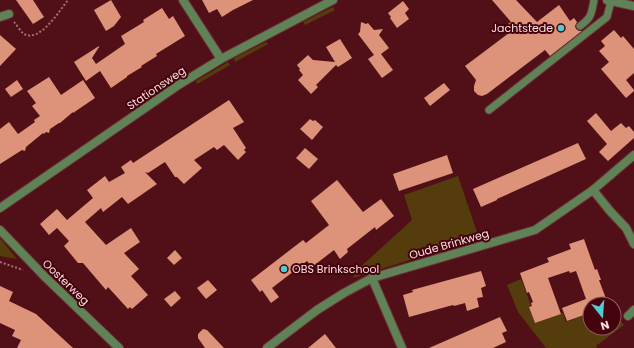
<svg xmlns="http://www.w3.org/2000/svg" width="634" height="348" viewBox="0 0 634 348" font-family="Poppins,sans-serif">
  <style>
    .green { fill: #543c0c }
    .building { fill: #dc9379 }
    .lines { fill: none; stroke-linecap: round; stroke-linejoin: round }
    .service-casing { stroke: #6c3137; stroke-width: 9 }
    .minor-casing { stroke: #6c3137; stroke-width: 10 }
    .tertiary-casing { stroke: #6c3137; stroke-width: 10 }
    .path { stroke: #a17275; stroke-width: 2; stroke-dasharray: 2 2; stroke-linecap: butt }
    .service { stroke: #5f8257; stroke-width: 7 }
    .minor { stroke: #5f8257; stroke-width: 8 }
    .tertiary { stroke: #5f8257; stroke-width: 8 }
    .poi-dot { fill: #51ccd2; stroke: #45030d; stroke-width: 1.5 }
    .labels { text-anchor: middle; stroke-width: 4; stroke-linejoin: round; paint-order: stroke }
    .poi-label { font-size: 11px; fill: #fae0df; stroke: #45030d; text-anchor: end }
    .street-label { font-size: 11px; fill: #fae0df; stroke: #45030d }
  </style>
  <rect width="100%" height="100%" fill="#511017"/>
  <g class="green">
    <polygon points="333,7 335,10 305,25 303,22"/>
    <polygon points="266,42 268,44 235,62 234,58"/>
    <polygon points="228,62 230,65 197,84 196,81"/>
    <polygon points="458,176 479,238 353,278 356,271 412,220 404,195"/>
    <polygon points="0,238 17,259 0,256"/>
    <polygon points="521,279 531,305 529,307 535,323 563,313 566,322 590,313 590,328 614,328 614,314 624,325 596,346 597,348 546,348 518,312 507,285"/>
  </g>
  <g class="building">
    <polygon points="16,0 33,0 44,17 33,24"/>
    <polygon points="111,0 121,17 114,26 106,31 94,10"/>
    <polygon points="202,0 253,0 233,10 222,17 217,9 209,13"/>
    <polygon points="492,0 516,0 537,22 559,5 570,21 574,18 577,22 575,26 576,29 579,31 582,31 550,56 545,50 487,94 482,96 478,95 474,91 474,86 476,80 465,66 513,30 508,24 511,22"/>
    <polygon points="403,1 409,9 405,13 409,19 397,28 390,18 391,17 388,13"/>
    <polygon points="162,8 169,19 173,16 185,36 156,54 157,56 141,66 142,67 127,76 127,77 111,88 100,71 86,81 74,62 99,46 99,47 92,58 96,64 125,44 121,36 144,22 143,20"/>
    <polygon points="361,22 366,24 368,23 374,30 383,29 379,35 389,48 381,54 393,70 382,78 368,59 374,55 358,34 360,32"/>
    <polygon points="614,30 621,38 623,36 634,49 634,73 626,80 634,90 634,91 626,98 601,69 609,62 599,51 605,46 601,41"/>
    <polygon points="0,35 16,49 0,66"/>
    <polygon points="340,39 352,58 338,67 336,65 316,85 318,87 311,94 298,80 303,75 299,70 300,69 297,65 308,55 313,60 335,62 326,47"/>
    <polygon points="49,77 61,95 83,80 95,98 73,113 73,112 60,123 59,123 50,129 49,133 46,132 44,134 43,133 26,147 25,151 22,150 0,164 0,129 9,122 18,134 35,122 34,120 40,116 32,106 36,103 27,91"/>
    <polygon points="17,80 23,89 11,97 5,89"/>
    <polygon points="444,83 450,90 430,106 424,98"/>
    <polygon points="229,100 244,122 233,128 246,148 244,150 246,152 238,160 224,145 217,150 214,147 194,160 202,168 184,184 177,177 175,177 165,162 148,173 145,172 157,184 128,204 122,197 103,212 101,208 85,222 106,245 131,228 140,242 124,253 139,269 131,276 148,295 132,309 130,307 128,309 108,287 106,290 83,263 78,263 64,246 69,241 57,228 49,235 40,224 57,209 67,220 93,198 87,190 105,176 109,182 125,173 121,167 131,160 133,163"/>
    <polygon points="596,113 611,131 621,123 626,128 629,126 634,132 634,138 608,161 599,152 607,144 587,121"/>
    <polygon points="310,119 313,121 315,120 323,127 312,140 300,129"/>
    <polygon points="578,143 586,159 497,199 497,200 481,207 473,189"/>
    <polygon points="305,148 318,159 309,169 296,158"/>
    <polygon points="447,155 453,173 399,191 393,174"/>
    <polygon points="337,180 363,212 381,199 394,216 376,230 375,227 347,249 348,252 340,259 334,250 312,267 307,261 272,288 279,297 271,303 262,290 260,292 251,280 303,240 306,243 329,225 311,201"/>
    <polygon points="584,239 595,270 597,269 601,280 599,280 608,304 590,304 590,313 567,321 562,308 586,299 576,271 570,273 569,271 548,278 561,314 535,323 529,307 532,306 531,303 533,302 529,292 527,293 520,273 549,262 547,258 571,249 569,244"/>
    <polygon points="175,250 182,258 174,265 167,258"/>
    <polygon points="481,271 486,286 481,288 483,297 477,298 479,307 467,311 465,303 454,306 453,305 409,317 403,295 413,292 412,290"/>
    <polygon points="208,280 217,290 206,299 197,288"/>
    <polygon points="0,286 13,292 9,301 36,314 73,348 17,348 21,340 12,336 15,330 0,323"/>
    <polygon points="175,291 181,298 171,307 164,299"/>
    <polygon points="500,317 507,331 502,333 506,342 493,348 429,348"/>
    <polygon points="203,329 207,330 224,348 205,348 198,338 198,334"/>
    <polygon points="325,334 336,348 308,348"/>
  </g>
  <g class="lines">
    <g class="service-casing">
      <g id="service">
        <path d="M580,26C592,17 591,15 594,0"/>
        <polyline points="489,110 607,17 611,1"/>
      </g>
    </g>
    <g class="minor-casing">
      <g id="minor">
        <polyline points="183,0 221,59"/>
        <polyline points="0,17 9,14"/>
        <polyline points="593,190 610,211 626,228 634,244"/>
        <polyline points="0,230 45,277 119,348"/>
        <polyline points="372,278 402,348"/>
        <polyline points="628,316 634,310"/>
        <polyline points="267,348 317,310 344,293 372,278 535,230 593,190 634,155"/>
      </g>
    </g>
    <g class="tertiary-casing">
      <g id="tertiary">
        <polyline points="607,0 634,6"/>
        <polyline points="0,208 180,84 221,59 333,0"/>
      </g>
    </g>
    <g class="path">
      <path d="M14,22C17,25 20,31 24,34C40,43 60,10 68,0"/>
      <polyline points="0,262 23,270"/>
    </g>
    <use href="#service" class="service"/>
    <use href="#minor" class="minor"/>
    <use href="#tertiary" class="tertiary"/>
  </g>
  <g class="poi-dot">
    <circle cx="561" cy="28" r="4"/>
    <circle cx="284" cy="269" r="4"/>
  </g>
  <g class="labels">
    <g class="poi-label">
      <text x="553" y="32">Jachtstede</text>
      <text x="292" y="273" text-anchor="start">OBS Brinkschool</text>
    </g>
    <g class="street-label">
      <text transform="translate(156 88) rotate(-34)" y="4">Stationsweg</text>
      <text transform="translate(449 244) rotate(-16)" y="4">Oude Brinkweg</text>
      <text transform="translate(66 282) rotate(44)" y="4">Oosterweg</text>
    </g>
  </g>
  <g transform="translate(602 316) rotate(163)"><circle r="19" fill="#45030d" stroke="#8d5b61"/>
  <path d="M0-3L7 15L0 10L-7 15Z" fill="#51ccd2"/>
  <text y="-6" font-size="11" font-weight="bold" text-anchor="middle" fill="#fae0df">N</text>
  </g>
</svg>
